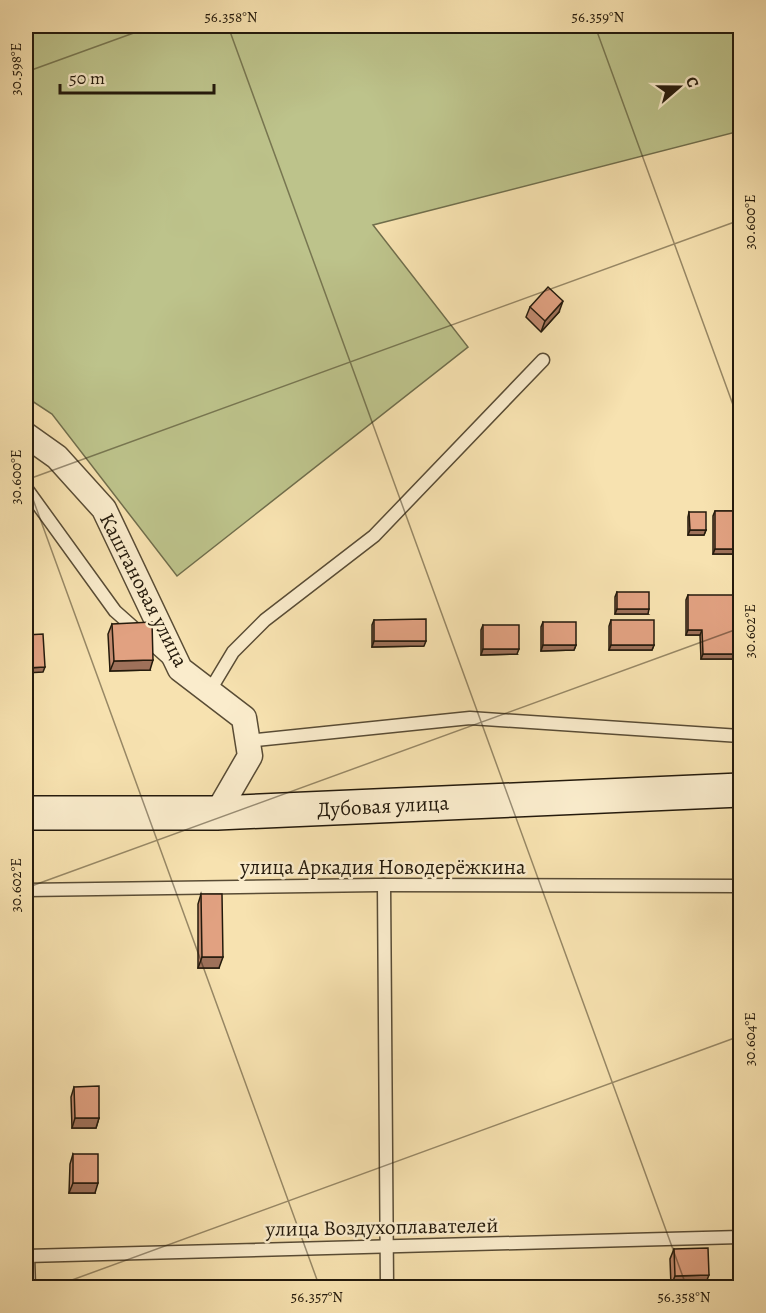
<svg xmlns="http://www.w3.org/2000/svg" width="766" height="1313" viewBox="0 0 766 1313" font-family="Alegreya,serif">
  <style>
    .green { fill: #bdc38b; stroke: #706e4c; stroke-width: 1.5 }
    .lines { fill: none; stroke-linecap: round; stroke-linejoin: round }
    .lane-casing { stroke: #594c35; stroke-width: 15 }
    .street-casing { stroke: #594c35; stroke-width: 27 }
    .secondary-casing { stroke: #241a0c; stroke-width: 36 }
    .lane { stroke: #faeccc; stroke-width: 12 }
    .street { stroke: #faeccc; stroke-width: 24 }
    .secondary { stroke: #faeccc; stroke-width: 33 }
    .wall { fill: #c28a6f; stroke: #241a0c; stroke-width: 1.5 }
    .shaded-wall { fill: #9e715a; stroke: #241a0c; stroke-width: 1.5 }
    .building { fill: #e1a181; stroke: #241a0c; stroke-width: 1.5 }
    .ticks { fill: none; stroke: #241a0c; stroke-width: 1.5; stroke-opacity: 0.45 }
    .labels { text-anchor: middle; stroke-width: 5; stroke-linejoin: round; paint-order: stroke }
    .street-label { font-size: 21px; fill: #241a0c; stroke: #faeccc }
    .neatline { fill: none; stroke: #241a0c; stroke-width: 2 }
    .ticks-label { font-size: 15px; text-anchor: middle; fill: #241a0c }
  </style>
  <rect width="100%" height="100%" fill="#f7e2b0"/>
  <filter id="stains"><feTurbulence type="fractalNoise" baseFrequency=".00333" numOctaves="4"/><feColorMatrix values="0 0 0 0 .2 0 0 0 0 .09 0 0 0 0 .02 0 0 0 .5 -.17"/></filter>
  <radialGradient id="worn" r=".72"><stop offset=".6" stop-color="#630" stop-opacity="0"/><stop offset="1" stop-color="#630" stop-opacity=".3"/></radialGradient>
  <polygon class="green" points="26,26 740,26 740,131 373,225 468,347 177,576 52,414 26,397"/>
  <g class="lines">
    <g class="lane-casing">
      <g id="lane">
        <polyline points="26,488 115,611 169,659"/>
        <polyline points="209,692 233,652 265,620 374,536 543,360"/>
        <polyline points="247,741 470,718 740,736"/>
        <polyline points="384,885 387,1288"/>
        <polyline points="26,890 378,885 740,886"/>
        <polyline points="26,1256 740,1237"/>
        <polyline points="28,1256 29,1288"/>
      </g>
    </g>
    <g class="street-casing">
      <polyline id="street" points="26,435 57,457 104,509 180,669 244,718 250,756 217,813"/>
    </g>
    <g class="secondary-casing">
      <polyline id="secondary" points="26,813 217,813 740,790"/>
    </g>
    <use href="#lane" class="lane"/>
    <use href="#street" class="street"/>
    <use href="#secondary" class="secondary"/>
  </g>
  <g class="wall">
    <polygon points="530,307 559,312 541,332 526,317"/>
    <polygon points="715,511 741,511 741,554 713,554 713,516"/>
    <polygon points="689,512 706,530 704,535 688,535 688,517"/>
    <polygon points="617,592 648,614 615,614 615,597"/>
    <polygon points="688,595 733,616 741,616 741,659 701,659 700,635 686,635 686,600"/>
    <polygon points="374,620 424,646 372,647 372,625"/>
    <polygon points="611,620 654,645 652,650 609,650 609,626"/>
    <polygon points="543,622 576,645 574,650 541,651 541,627"/>
    <polygon points="112,624 150,670 110,671 108,634"/>
    <polygon points="483,625 517,654 481,655 481,630"/>
    <polygon points="201,894 219,968 198,968 198,904"/>
    <polygon points="74,1087 99,1118 96,1128 72,1128 71,1097"/>
    <polygon points="73,1154 95,1193 69,1193 70,1164"/>
    <polygon points="674,1249 705,1285 671,1286 670,1259"/>
  </g>
  <g class="shaded-wall">
    <polygon points="563,301 559,312 541,332 545,321"/>
    <polygon points="690,530 706,530 704,535 688,535"/>
    <polygon points="715,549 741,549 741,554 713,554"/>
    <polygon points="617,609 649,609 648,614 615,614"/>
    <polygon points="688,630 702,630 700,635 686,635"/>
    <polygon points="374,641 426,641 424,646 372,647"/>
    <polygon points="543,645 576,645 574,650 541,651"/>
    <polygon points="611,645 654,645 652,650 609,650"/>
    <polygon points="483,649 519,649 517,654 481,655"/>
    <polygon points="703,654 741,654 741,659 701,659"/>
    <polygon points="153,660 150,670 110,671 114,661"/>
    <polygon points="45,667 43,672 26,673 26,668"/>
    <polygon points="202,957 223,957 219,968 198,968"/>
    <polygon points="75,1118 99,1118 96,1128 72,1128"/>
    <polygon points="73,1183 98,1183 95,1193 69,1193"/>
    <polygon points="709,1275 705,1285 671,1286 675,1276"/>
  </g>
  <g class="building">
    <polygon points="548,287 563,301 545,321 530,307"/>
    <rect x="715" y="511" width="26" height="38"/>
    <polygon points="689,512 706,512 706,530 690,530"/>
    <rect x="617" y="592" width="32" height="17"/>
    <polygon points="688,595 733,595 733,616 741,616 741,654 703,654 702,630 688,630"/>
    <polygon points="426,619 426,641 374,641 374,620"/>
    <rect x="611" y="620" width="43" height="25"/>
    <polygon points="152,622 153,660 114,661 112,624"/>
    <rect x="543" y="622" width="33" height="23"/>
    <rect x="483" y="625" width="36" height="24"/>
    <polygon points="43,634 45,667 26,668 26,635"/>
    <polygon points="201,894 222,894 223,957 202,957"/>
    <polygon points="99,1086 99,1118 75,1118 74,1087"/>
    <rect x="73" y="1154" width="25" height="29"/>
    <polygon points="708,1248 709,1275 675,1276 674,1249"/>
  </g>
  <path class="ticks" d="M228,26L687,1288M595,26L740,424M26,72L153,26M26,480L740,220M26,480L320,1288M26,888L740,628M50,1288L740,1036"/>
  <g class="labels">
    <g class="street-label">
      <text transform="translate(144 590) rotate(63)" y="7">Каштановая улица</text>
      <text transform="translate(383 806) rotate(-3)" y="7">Дубовая улица</text>
      <text x="383" y="874">улица Аркадия Новодерёжкина</text>
      <text transform="translate(382 1227) rotate(-1)" y="7">улица Воздухоплавателей</text>
    </g>
  </g>
  <rect width="766" height="1313" fill="none" stroke="#f7e2b0" stroke-width="66"/>
  <g transform="translate(679 87) rotate(70)" stroke="#faeccc" stroke-width="4.5" paint-order="stroke">
  <path d="M0-4.5L10 22L0 15L-10 22Z" fill="#241a0c"/>
  <text y="-9" font-size="16" font-weight="bold" text-anchor="middle" fill="#241a0c">С</text>
  </g>
  <path d="M60 84v9h154v-9" fill="none" stroke="#241a0c" stroke-width="3"/>
  <text x="69" y="84" font-size="18" fill="#241a0c" stroke="#faeccc" stroke-width="4.5" paint-order="stroke">50 m</text>
  <rect x="33" y="33" width="700" height="1247" class="neatline"/>
  <g class="ticks-label">
    <text x="231" y="22">56.358°N</text>
    <text x="598" y="22">56.359°N</text>
    <text transform="translate(16 69) rotate(-90)" y="5">30.598°E</text>
    <text transform="translate(750 222) rotate(-90)" y="5">30.600°E</text>
    <text transform="translate(16 477) rotate(-90)" y="5">30.600°E</text>
    <text transform="translate(750 631) rotate(-90)" y="5">30.602°E</text>
    <text transform="translate(16 885) rotate(-90)" y="5">30.602°E</text>
    <text transform="translate(750 1039) rotate(-90)" y="5">30.604°E</text>
    <text x="317" y="1302">56.357°N</text>
    <text x="684" y="1302">56.358°N</text>
  </g>
  <rect width="100%" height="100%" filter="url(#stains)"/>
  <rect width="100%" height="100%" fill="url(#worn)"/>
</svg>
